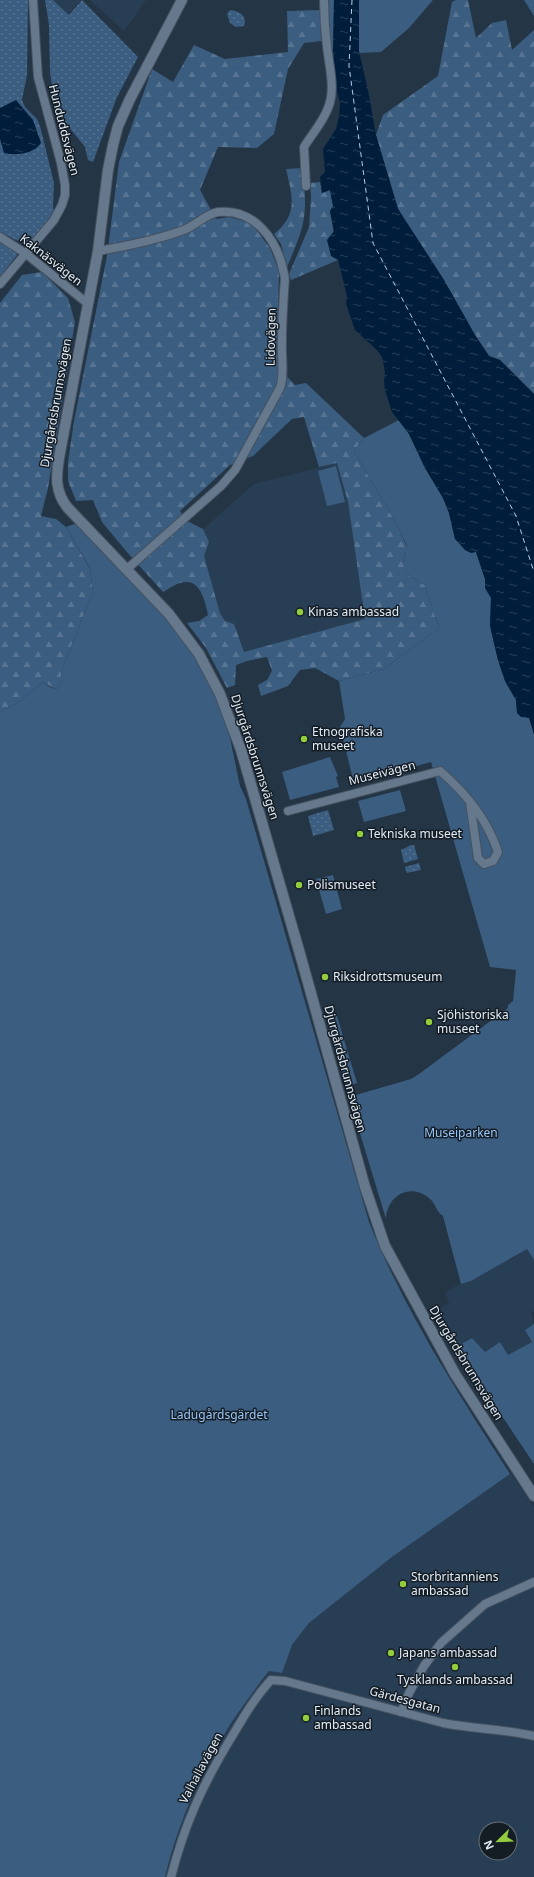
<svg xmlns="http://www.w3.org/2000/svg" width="534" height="1877" viewBox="0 0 534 1877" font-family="'Noto Sans',sans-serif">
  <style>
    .built { fill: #283e54; fill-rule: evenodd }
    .grass { fill: url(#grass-dots) }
    .forest { fill: url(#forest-firs); fill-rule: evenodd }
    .green { fill: #3b5d80 }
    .water { fill: url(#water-ripples) }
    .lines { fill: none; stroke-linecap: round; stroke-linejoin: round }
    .ferry { stroke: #b1d0f2; stroke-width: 1; stroke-dasharray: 5 4; stroke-linecap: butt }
    .minor-casing { stroke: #445261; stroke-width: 10 }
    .tertiary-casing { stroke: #445261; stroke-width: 12 }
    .minor { stroke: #66788c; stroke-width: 8 }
    .tertiary { stroke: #66788c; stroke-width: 10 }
    .poi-dot { fill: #93cd3e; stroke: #141c24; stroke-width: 1.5 }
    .labels { text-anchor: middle; stroke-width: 3; stroke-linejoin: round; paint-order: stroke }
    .street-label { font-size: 12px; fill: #e3edf8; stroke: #141c24 }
    .poi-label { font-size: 12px; fill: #e3edf8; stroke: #141c24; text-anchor: start }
    .park-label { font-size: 12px; fill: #98c7f9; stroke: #141c24 }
  </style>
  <defs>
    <pattern id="grass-dots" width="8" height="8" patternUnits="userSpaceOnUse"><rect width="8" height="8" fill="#3b5d80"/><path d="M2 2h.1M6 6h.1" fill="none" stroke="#577593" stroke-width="1.8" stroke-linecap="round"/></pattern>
    <pattern id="forest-firs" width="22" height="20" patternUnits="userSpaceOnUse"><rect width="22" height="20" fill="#3b5d80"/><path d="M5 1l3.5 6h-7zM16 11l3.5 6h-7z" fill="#577593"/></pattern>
    <pattern id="water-ripples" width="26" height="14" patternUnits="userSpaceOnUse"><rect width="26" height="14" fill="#001e3c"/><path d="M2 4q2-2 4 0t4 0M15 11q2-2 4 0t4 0" fill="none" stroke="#253f59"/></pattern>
  </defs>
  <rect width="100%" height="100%" fill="#243546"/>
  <g class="built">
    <polygon points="54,0 81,0 69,14"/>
    <polygon points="90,0 146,0 124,31"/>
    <polygon points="337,463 348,502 365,619 244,652 220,613 204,556 209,542 203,529 254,484"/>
    <polygon points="527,1249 534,1260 534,1311 531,1313 534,1324 525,1330 532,1342 508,1355 500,1342 485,1352 472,1338 456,1347 447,1332 440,1326 433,1313 449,1303 445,1292 458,1285 471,1281"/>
    <path d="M510,1474L512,1475L534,1507V1877H165L182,1820L202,1773L222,1737L264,1677L269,1671L282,1673L292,1645L309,1623L392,1557ZM486,1829H510V1853H486Z"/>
  </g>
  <g class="grass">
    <polygon points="0,0 28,0 27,75 22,100 25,107 37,119 40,126 54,183 53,208 55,213 29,244 26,245 0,232"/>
    <polygon points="45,0 53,0 69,15 82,0 138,57 117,97 93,162 88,160 85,147 60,116 53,94 50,71 49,25"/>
    <path d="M230,10C239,11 248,16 244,26L236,27L230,23L227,14Z"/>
    <polygon points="0,240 16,251 17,255 0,277"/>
    <polygon points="328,810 334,830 313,836 308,816"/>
    <polygon points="411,845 414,845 418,859 404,863 401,850"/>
    <polygon points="419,863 421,870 407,873 405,867"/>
  </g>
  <g class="forest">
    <polygon points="456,0 468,0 476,38 492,23 506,20 512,50 534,30 534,394 500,360 489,356 475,335 444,280 398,209 376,135 383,115 438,76 452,2"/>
    <path d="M320,10L321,41L304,43L288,69L274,134L257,148L218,147L200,190L216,219L229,217L241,220L252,224L270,248L279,271L277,342L279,362L281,370L295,385L306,383L364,438L354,451L396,523L407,547L403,562L407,574L425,585L439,628L384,669L339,681L315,668L300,670L288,686L261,696L258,685L267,680L272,671L267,657L247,661L236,665L235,685L227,688L206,648L187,623L199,621L208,615C206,604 201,582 187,582C178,582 170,588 163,592L126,551L102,522L93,500L76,501L68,481V462L74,421L107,256L119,162L152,69L173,82L194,45L225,59L288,52L287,11ZM304,417L319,467L337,463L348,502L365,619L244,652L234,624L225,621L220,613L204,556L209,542L203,529L187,521L180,511L230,465L253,456L292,419Z"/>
    <path d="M303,168C304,186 307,205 303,223C300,238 293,252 287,267L281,244L274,234C299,214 292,196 286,169Z"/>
    <polygon points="320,182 322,193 330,190 333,206 330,211 338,260 291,280 289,274 309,227 311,197 310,183"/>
    <polygon points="42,272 68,298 75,322 48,488 41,516 56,519 66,527 90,569 93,592 62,669 61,680 57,690 43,682 17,703 0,712 0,303 22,275"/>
  </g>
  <g class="green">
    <polygon points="319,0 334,0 333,50 321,41"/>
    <polygon points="359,0 433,0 409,28 381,52 359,53"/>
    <polygon points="524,0 534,0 534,16"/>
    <path d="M399,420L409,434L425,468L443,498L449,513L455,539L476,552L485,579V588L491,597L490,626L498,660L505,681L516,700L517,713L529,718L534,734V1260L527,1249L471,1281L461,1284L443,1216C436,1212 436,1204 430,1199C411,1182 387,1195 386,1219L349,1097L411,1079L419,1074L508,1008V1005L513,1001L516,970L490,967L431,762L354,783L340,727L345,719L339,681L384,669L439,628L425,585L407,574L403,563L407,546L396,523L354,451L364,438Z"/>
    <polygon points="336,466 345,502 327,506 318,471"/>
    <path d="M77,523L172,623L197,660L220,707L229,733L240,786L246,799L369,1222C405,1312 458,1393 510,1474L392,1557L309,1623L292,1645L282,1673L269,1671L264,1677C250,1697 234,1717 222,1738C196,1781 177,1828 165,1877H0V712L17,703L43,682L50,687L57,690L61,680L62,669L93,592L90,568L66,527Z"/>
    <polygon points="330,757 338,776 336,777 339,787 290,800 282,772"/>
    <polygon points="400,790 406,811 364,822 358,801"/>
    <polygon points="333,875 342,909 326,914 316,879"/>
    <polygon points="333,1014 337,1016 357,1083 346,1087 327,1019 330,1015"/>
    <polygon points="534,1324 534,1464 456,1347 472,1338 485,1352 500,1342 508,1355 532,1342 525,1330"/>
  </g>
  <g class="water">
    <polygon points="334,0 359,0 359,51 369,95 376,135 398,209 444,280 475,335 489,356 500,360 534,394 534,734 529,718 521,717 517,713 516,700 505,681 498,660 490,626 491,598 485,588 485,579 476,552 471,553 465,550 455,539 449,513 443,498 425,468 409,434 392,412 385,390 384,381 385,372 382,357 377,350 355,330 346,304 347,296 338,260 331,256 327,240 334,231 330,211 333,206 330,190 322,193 320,177 325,172 323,149 336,129 339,117 340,103 336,88 333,50"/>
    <path d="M16,100L33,120L41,143C33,154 17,156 4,153L0,139V108Z"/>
  </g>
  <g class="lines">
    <polyline class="ferry" points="352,0 349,66 373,243 516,516 534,572"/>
    <g class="minor-casing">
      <g id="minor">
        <path d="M306,186L304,147C312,134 323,122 328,108C336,89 329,66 327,46C325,31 324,15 324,0"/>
        <polyline points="0,237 25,253 87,303"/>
        <path d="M98,251C127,246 158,240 186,229C197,224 206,214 218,212C255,208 278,241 284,274C286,279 284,286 284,292C283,308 282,324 282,340C281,354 285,376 280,388L235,470L221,486L127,569"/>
        <polyline points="0,284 54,220 62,205 65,195 65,185 61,163 38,77 33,0"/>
        <path d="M288,811L440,771C466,793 487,819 498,852L493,861L484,864L478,858L470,802"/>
        <polyline points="401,1712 409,1693 424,1666 441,1643 485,1604 534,1582"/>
        <path d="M171,1877C185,1823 202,1786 231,1738C243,1718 255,1697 271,1680L285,1681L443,1723C473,1729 504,1729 534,1736"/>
      </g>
    </g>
    <g class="tertiary-casing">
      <path id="tertiary" d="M182,0L130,99L118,126L113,145L108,170L98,251L59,458C56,477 55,491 67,507L169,614L199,654L220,694L241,750L300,954L365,1187L385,1246L455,1374L534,1496"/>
    </g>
    <use href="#minor" class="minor"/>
    <use href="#tertiary" class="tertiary"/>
  </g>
  <g class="poi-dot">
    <circle cx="300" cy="612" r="4"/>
    <circle cx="304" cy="739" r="4"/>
    <circle cx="360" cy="834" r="4"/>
    <circle cx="299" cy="885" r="4"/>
    <circle cx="325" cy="977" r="4"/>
    <circle cx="429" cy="1022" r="4"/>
    <circle cx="403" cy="1584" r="4"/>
    <circle cx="391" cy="1653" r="4"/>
    <circle cx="455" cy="1667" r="4"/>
    <circle cx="306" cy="1718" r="4"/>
  </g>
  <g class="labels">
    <g class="street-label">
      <text transform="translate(64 130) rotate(76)" y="4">Hunduddsvägen</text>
      <text transform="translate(51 260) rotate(38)" y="4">Kaknäsvägen</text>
      <text transform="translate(271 337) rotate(-89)" y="4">Lidovägen</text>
      <text transform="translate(56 403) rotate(-80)" y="4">Djurgårdsbrunnsvägen</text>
      <text transform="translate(255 757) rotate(72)" y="4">Djurgårdsbrunnsvägen</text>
      <text transform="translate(382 773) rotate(-14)" y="4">Museivägen</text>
      <text transform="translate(345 1069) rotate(75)" y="4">Djurgårdsbrunnsvägen</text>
      <text transform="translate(466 1363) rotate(59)" y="4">Djurgårdsbrunnsvägen</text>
      <text transform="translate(405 1700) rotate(15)" y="4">Gärdesgatan</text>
      <text transform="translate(201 1768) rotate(-62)" y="4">Valhallavägen</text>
    </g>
    <g class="poi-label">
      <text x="308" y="616">Kinas ambassad</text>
      <text x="312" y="736">Etnografiska<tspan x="312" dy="14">museet</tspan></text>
      <text x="368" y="838">Tekniska museet</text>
      <text x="307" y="889">Polismuseet</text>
      <text x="333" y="981">Riksidrottsmuseum</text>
      <text x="437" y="1019">Sjöhistoriska<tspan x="437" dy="14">museet</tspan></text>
      <text x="411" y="1581">Storbritanniens<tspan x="411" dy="14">ambassad</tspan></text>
      <text x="399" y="1657">Japans ambassad</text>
      <text x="455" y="1684" text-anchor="middle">Tysklands ambassad</text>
      <text x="314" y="1715">Finlands<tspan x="314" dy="14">ambassad</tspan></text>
    </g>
    <g class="park-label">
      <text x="461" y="1137">Museiparken</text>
      <text x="219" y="1419">Ladugårdsgärdet</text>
    </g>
  </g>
  <g transform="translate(498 1841) rotate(247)"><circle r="19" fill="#141c24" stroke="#677079"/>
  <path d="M0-3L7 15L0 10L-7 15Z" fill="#93cd3e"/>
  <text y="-6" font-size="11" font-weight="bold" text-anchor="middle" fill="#e3edf8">N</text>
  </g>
</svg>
